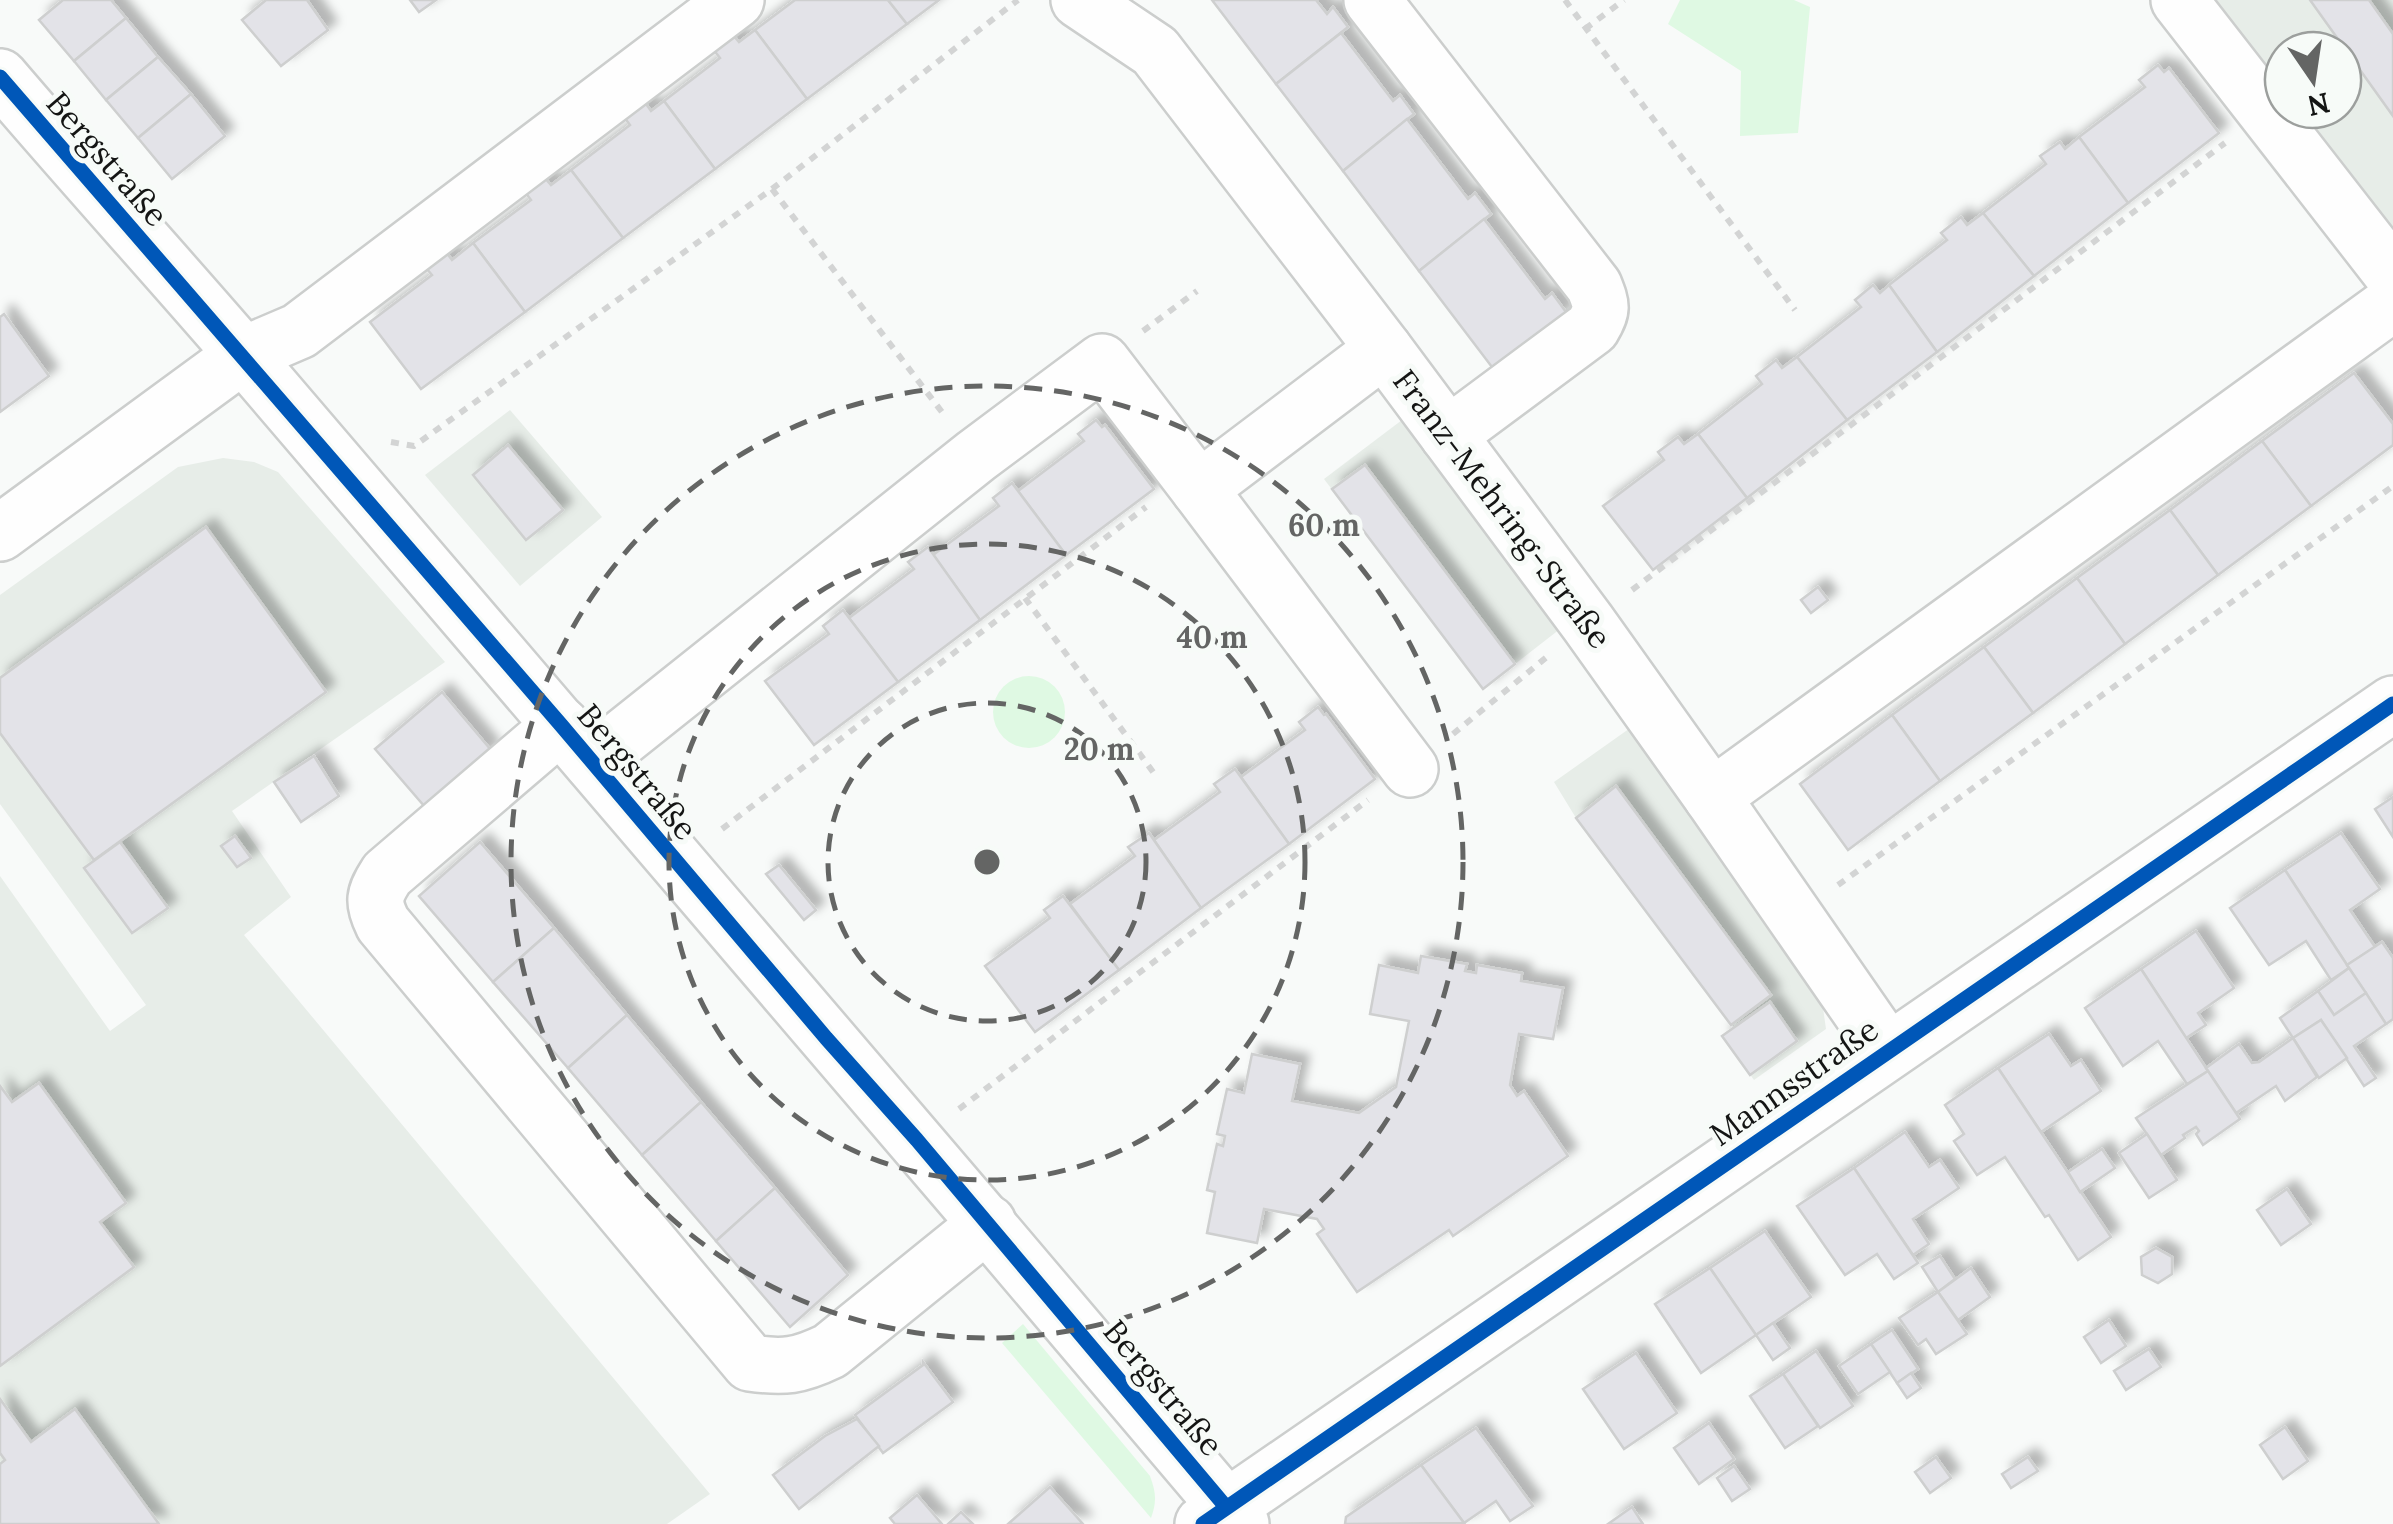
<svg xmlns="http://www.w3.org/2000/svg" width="2393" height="1524" viewBox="0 0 2393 1524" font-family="Lora,serif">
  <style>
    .built { fill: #e7ede8 }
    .green { fill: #dff9e3 }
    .building { fill: #e3e3e8; stroke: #cecfcf; stroke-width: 2.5; filter: url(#shadow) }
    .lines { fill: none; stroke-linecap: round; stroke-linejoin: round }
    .minor-casing { stroke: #cccecd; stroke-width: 60 }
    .path { stroke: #d3d4d4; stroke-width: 6; stroke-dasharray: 8 8; stroke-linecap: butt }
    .minor { stroke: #fefefe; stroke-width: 55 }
    .cycleway-casing { stroke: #f7fbf8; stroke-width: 21 }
    .cycleway { stroke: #0057b8; stroke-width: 15 }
    .ring { fill: none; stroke: #646564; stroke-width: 5; stroke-dasharray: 18 12 }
    .labels { text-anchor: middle; stroke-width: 10; stroke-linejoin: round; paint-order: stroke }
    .street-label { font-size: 32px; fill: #141514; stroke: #f7fbf8 }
    .centre { fill: #646564; stroke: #f7fbf8; stroke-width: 5 }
    .ring-label { font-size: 30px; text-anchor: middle; font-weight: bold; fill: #646564; stroke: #f7fbf8; stroke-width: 10; stroke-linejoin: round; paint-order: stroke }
  </style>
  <defs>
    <filter id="shadow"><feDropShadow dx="9" dy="-9" stdDeviation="5" flood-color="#0004"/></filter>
  </defs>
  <rect width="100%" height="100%" fill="#f8faf9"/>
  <g class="built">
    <polygon points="2209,0 2393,0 2393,240 2294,110 2343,110 2343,50 2283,50 2283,96"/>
    <polygon points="510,410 602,517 520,586 425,475"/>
    <polygon points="1402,420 1560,629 1483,689 1324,479"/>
    <polygon points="223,458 254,462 278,472 445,662 232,811 291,897 244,935 710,1494 667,1524 0,1524 0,876 110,1031 146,1005 0,804 0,595 178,467"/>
    <polygon points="1633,726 1821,994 1826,1029 1754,1080 1722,1036 1733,1027 1576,818 1554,782"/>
  </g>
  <g class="green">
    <polygon points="1680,0 1794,0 1810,7 1798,133 1740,136 1741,71 1668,24"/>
    <circle cx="1029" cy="712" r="36"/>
    <path d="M1023,1324L1150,1476C1156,1492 1157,1502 1151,1518L1002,1343Z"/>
  </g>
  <g class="building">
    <polygon points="63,0 111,0 126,18 74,61 39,20"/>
    <polygon points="266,0 307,0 328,30 281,66 242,20"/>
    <polygon points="410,0 436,0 419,12"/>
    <polygon points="795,0 888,0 907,24 807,99 755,30"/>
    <polygon points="888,0 939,0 907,24"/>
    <polygon points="1212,0 1316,0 1327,14 1333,7 1348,27 1276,84"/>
    <polygon points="2310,0 2369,0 2393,34 2393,116"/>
    <polygon points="126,18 158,57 106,100 74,61"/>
    <polygon points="755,30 807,99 715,169 664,101 720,58 713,49 733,35 739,42"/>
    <polygon points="1341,33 1393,101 1400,95 1414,114 1343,171 1276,84"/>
    <polygon points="158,57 191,94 138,138 106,100"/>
    <polygon points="2158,65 2164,72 2169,68 2219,133 2128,203 2079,137 2145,87 2139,80"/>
    <polygon points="191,94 225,136 172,179 138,138"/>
    <polygon points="644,101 651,111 664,101 715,169 623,238 571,170 630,125 624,117"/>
    <polygon points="1407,119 1468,199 1475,193 1491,214 1419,271 1343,171"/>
    <polygon points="2079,137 2128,203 2034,276 1983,213 2046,164 2040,156 2060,142 2065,149"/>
    <polygon points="571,170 623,238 525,312 473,243 531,200 525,192 544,177 551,185"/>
    <polygon points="1983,213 2034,276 1937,352 1889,285 1947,240 1941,233 1961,217 1967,225"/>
    <polygon points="1484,219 1545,299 1552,293 1566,312 1495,371 1419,271"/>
    <polygon points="473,243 525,312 421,389 370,322 432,275 426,268 446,252 452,260"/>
    <polygon points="1873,285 1880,293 1889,285 1937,352 1847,420 1797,357 1861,307 1855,300"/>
    <polygon points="4,314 49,376 0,412 0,317"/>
    <polygon points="1797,357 1847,420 1747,498 1698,434 1762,384 1756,376 1776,360 1782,368"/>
    <polygon points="2354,373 2393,424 2393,445 2311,506 2262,441"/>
    <polygon points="1096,420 1102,427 1105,425 1154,489 1066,555 1018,491 1084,441 1078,434"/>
    <polygon points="1698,434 1747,498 1653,570 1603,506 1664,460 1658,452 1678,437 1684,444"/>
    <polygon points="2262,441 2311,506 2218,575 2170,510"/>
    <polygon points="508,445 563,510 526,540 473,475"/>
    <polygon points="1365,465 1515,664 1483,689 1332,489"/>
    <polygon points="1012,483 1066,555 980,620 933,555 999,506 993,498"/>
    <polygon points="2170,510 2218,575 2125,644 2077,578"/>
    <polygon points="206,527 326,692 94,860 0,733 0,678"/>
    <polygon points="928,547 980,620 898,682 849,618 914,569 908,562"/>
    <polygon points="2077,578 2125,644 2033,713 1984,647"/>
    <polygon points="1818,587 1828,600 1811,613 1801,600"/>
    <polygon points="843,610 898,682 814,745 765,681 829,634 823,626"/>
    <polygon points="1984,647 2033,713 1940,781 1892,715"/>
    <polygon points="442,692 491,750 425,807 375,749"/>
    <polygon points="1318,707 1324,715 1326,714 1375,779 1289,844 1241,777 1305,730 1299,722"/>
    <polygon points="1892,715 1940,781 1848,850 1800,784"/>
    <polygon points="314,756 339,796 301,822 274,782"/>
    <polygon points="1235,769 1289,844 1201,908 1154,840 1220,792 1214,784"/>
    <polygon points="1616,786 1771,995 1731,1025 1576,818"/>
    <polygon points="2393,797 2393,837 2375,809"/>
    <polygon points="1149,833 1201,908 1119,970 1070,904 1135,856 1128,847"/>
    <polygon points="2341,833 2380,889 2350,910 2375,947 2347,965 2285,870"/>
    <polygon points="235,836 251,858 237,867 221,846"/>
    <polygon points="120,842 168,908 132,933 84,868"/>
    <polygon points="480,842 554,928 493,982 419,896"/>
    <polygon points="779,865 816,910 804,920 766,874"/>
    <polygon points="2285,870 2349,968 2331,980 2306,941 2269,965 2230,908"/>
    <polygon points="1063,896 1119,970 1035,1032 985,966 1050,918 1044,910"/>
    <polygon points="554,928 627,1015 568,1068 493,982"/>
    <polygon points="2196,931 2234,988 2198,1013 2206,1025 2186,1038 2141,969"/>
    <polygon points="2382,942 2393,958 2393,1019 2386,1024 2347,965"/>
    <polygon points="1421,956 1467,964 1465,971 1476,973 1477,965 1522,973 1521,981 1563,988 1553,1039 1519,1034 1510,1085 1517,1096 1524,1091 1568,1156 1453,1236 1449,1230 1357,1292 1317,1234 1324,1229 1317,1219 1264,1209 1257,1243 1207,1233 1215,1192 1207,1190 1217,1144 1223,1146 1225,1136 1217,1134 1227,1089 1244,1093 1252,1054 1300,1064 1292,1101 1359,1113 1396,1087 1409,1021 1370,1014 1379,965 1418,973"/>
    <polygon points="2349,968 2366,993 2334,1015 2318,991"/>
    <polygon points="2141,969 2208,1071 2187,1084 2158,1041 2123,1066 2085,1008"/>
    <polygon points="2318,991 2334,1015 2366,993 2386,1024 2354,1046 2376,1078 2364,1086 2321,1020 2293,1038 2280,1018"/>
    <polygon points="1770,1002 1797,1041 1750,1075 1722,1036"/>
    <polygon points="627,1015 701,1102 642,1155 568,1068"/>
    <polygon points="2321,1020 2347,1058 2319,1078 2293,1038"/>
    <polygon points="2049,1034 2071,1066 2081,1060 2101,1091 2041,1132 1998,1068"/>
    <polygon points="2293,1038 2317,1077 2285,1101 2276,1086 2236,1113 2206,1068 2239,1044 2252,1063 2259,1062"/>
    <polygon points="1998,1068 2111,1237 2078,1260 2049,1215 2045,1217 2005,1157 1977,1175 1954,1141 1964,1134 1945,1105"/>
    <polygon points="2208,1071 2240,1119 2203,1145 2196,1134 2199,1131 2196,1127 2183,1135 2185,1138 2161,1155 2136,1118"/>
    <polygon points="39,1083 126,1203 100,1222 134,1267 0,1366 0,1086 12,1102"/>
    <polygon points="701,1102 775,1188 716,1241 642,1155"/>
    <polygon points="1905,1132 1929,1167 1940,1160 1959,1188 1913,1219 1929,1244 1913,1255 1854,1168"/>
    <polygon points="2147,1134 2177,1180 2149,1198 2119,1153"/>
    <polygon points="2102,1149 2115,1168 2080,1192 2068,1172"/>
    <polygon points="1854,1168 1918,1263 1894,1279 1877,1254 1845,1275 1797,1206"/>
    <polygon points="775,1188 848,1275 790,1327 716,1241"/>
    <polygon points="2287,1189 2311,1224 2281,1245 2257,1210"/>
    <polygon points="1765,1231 1811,1297 1756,1335 1710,1268"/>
    <polygon points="2156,1248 2172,1257 2172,1274 2158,1283 2142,1275 2141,1257"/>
    <polygon points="1940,1256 1955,1279 1938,1292 1922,1267"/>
    <polygon points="1710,1268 1756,1335 1701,1373 1655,1304"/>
    <polygon points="1971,1268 1990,1297 1958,1320 1938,1292"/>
    <polygon points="1938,1292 1967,1334 1936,1354 1926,1339 1918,1345 1899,1318"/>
    <polygon points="2109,1320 2126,1346 2101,1363 2084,1337"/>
    <polygon points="1773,1323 1790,1348 1773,1360 1756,1335"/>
    <polygon points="1892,1330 1918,1369 1897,1383 1871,1344"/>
    <polygon points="1871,1344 1890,1372 1858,1394 1839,1366"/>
    <polygon points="2149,1349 2161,1367 2126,1390 2114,1371"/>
    <polygon points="1816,1351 1853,1406 1820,1428 1783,1374"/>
    <polygon points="1636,1353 1677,1413 1624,1449 1583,1389"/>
    <polygon points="923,1362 953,1402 883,1453 855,1415 923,1365"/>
    <polygon points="1911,1373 1921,1388 1907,1398 1897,1383"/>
    <polygon points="1783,1374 1818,1426 1785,1448 1750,1396"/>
    <polygon points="0,1399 31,1442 75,1409 159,1524 0,1524 0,1464 5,1460 0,1453"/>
    <polygon points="857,1419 879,1446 799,1509 773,1475 825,1436"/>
    <polygon points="1709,1423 1734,1459 1699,1484 1674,1448"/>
    <polygon points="2285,1427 2308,1461 2283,1479 2260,1445"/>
    <polygon points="1476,1428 1533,1506 1510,1521 1496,1501 1464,1523 1421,1465"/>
    <polygon points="1936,1457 1951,1478 1930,1493 1915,1472"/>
    <polygon points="2028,1457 2038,1471 2011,1488 2002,1474"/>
    <polygon points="1421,1465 1464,1523 1345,1524 1346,1517"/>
    <polygon points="1734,1466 1750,1489 1732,1501 1717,1478"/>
    <polygon points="1050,1487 1083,1524 1008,1524"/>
    <polygon points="917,1495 942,1524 895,1524 890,1518"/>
    <polygon points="1632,1507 1643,1524 1608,1524"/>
    <polygon points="961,1512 973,1524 948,1524"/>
  </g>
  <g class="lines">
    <g class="minor-casing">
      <g id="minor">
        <polyline points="1079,0 1155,51 1384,349 1588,623 1712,797 1888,1051"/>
        <path d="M1372,0L1594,286C1602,306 1603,310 1592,328L1448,435"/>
        <polyline points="2179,0 2393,275"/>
        <path d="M0,77C81,172 165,264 246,358C579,746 911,1134 1241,1524"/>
        <polyline points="1199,489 1410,769"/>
        <polyline points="0,533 243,355 299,331 736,0"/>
        <path d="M561,725L387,874C374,894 372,902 383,924L750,1363C784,1368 799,1366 830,1351L988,1223"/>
        <polyline points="592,762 976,456 1102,362 1199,489 1384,349"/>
        <polyline points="1712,797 2393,303"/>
        <polyline points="1203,1524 2393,704"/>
      </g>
    </g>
    <g class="path">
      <polyline points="1565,0 1795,310"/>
      <polyline points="1585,29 1624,0"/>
      <polyline points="772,189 945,416"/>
      <polyline points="1143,331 1197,291"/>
      <polyline points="391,442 414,446 772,189 1018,0"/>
      <polyline points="1632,590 2225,143"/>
      <polyline points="1025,598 1156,776"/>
      <polyline points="1453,734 1548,656"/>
      <polyline points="722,829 1146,507"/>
      <polyline points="1838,885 2393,486"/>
      <polyline points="959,1109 1368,800"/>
    </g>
    <use href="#minor" class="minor"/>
    <g class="cycleway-casing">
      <g id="cycleway">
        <polyline points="0,77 561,725 826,1038 917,1140 1226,1507"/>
        <polyline points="1203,1524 2393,704"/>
      </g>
    </g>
    <use href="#cycleway" class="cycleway"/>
  </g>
  <g class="ring">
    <circle cx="987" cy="862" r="159"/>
    <circle cx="987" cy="862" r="318"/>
    <circle cx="987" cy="862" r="476"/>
  </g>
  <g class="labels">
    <g class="street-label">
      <text transform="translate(107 159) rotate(49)" y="11">Bergstraße</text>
      <text transform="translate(1502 509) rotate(53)" y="11">Franz-Mehring-Straße</text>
      <text transform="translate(637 772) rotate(50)" y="11">Bergstraße</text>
      <text transform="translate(1794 1082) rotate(-35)" y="11">Mannsstraße</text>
      <text transform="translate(1163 1388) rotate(50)" y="11">Bergstraße</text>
    </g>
  </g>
  <circle cx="987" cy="862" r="15" class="centre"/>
  <g class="ring-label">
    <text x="1324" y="536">60 m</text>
    <text x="1212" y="648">40 m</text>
    <text x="1099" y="760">20 m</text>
  </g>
  <g transform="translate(2313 80) rotate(167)"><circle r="48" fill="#f7fbf8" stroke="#9c9f9d" stroke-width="2.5"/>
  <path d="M0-8L18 38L0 25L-18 38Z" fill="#646564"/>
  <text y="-15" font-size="28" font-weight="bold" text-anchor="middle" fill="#141514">N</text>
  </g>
</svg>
